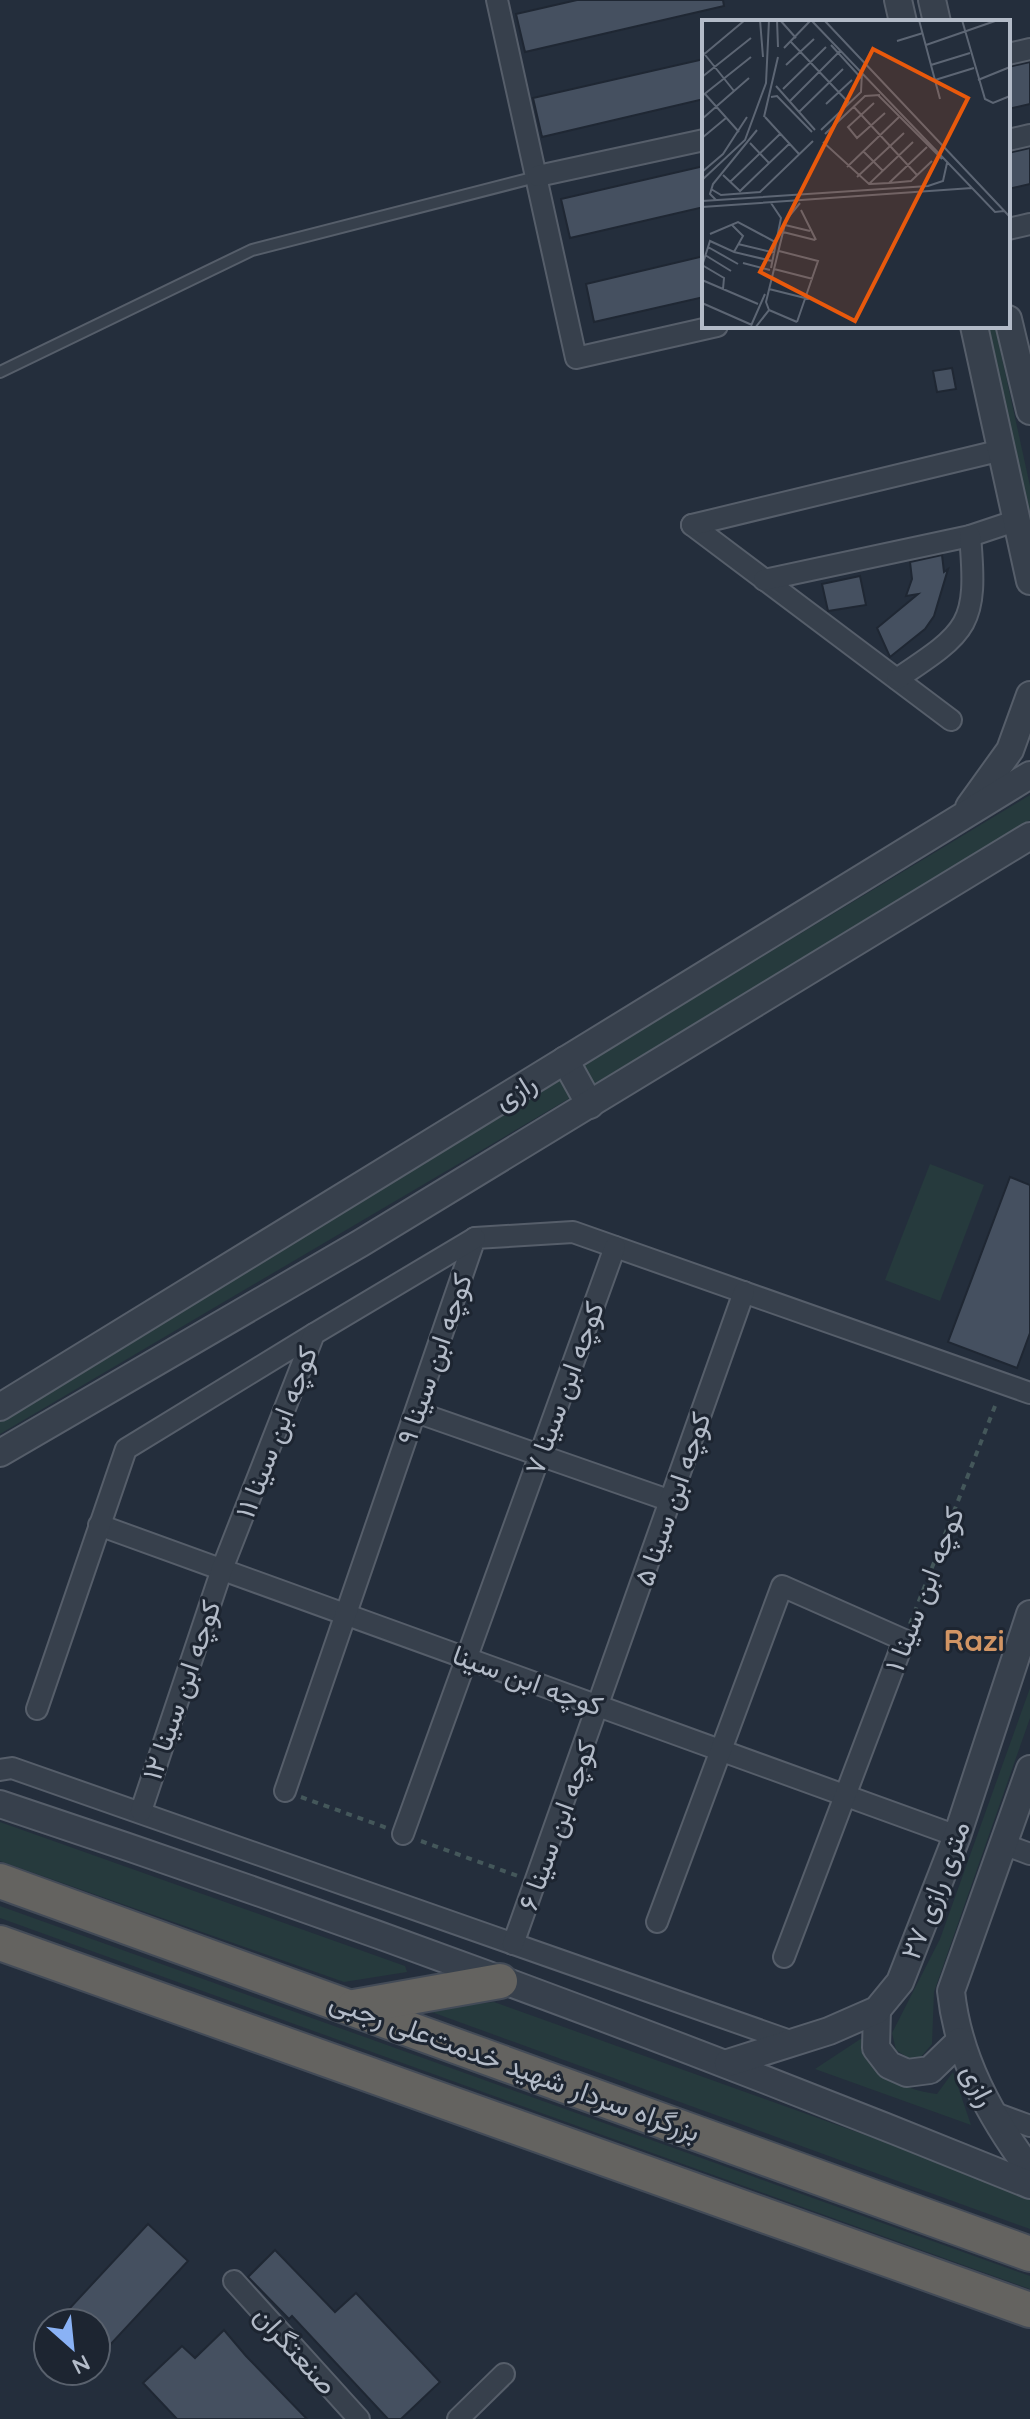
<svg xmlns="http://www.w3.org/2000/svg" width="1030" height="2419" viewBox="0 0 1030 2419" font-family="Quicksand,Vazirmatn,sans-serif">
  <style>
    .green { fill: #263a3d }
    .building { fill: #455060; stroke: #1f2733; stroke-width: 2 }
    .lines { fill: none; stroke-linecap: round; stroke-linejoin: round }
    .service-casing { stroke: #565e6a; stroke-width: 14 }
    .minor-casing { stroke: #565e6a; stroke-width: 24 }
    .tertiary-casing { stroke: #565e6a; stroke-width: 30 }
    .trunk-casing { stroke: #434b57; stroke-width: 38 }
    .path { stroke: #44575a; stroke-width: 4; stroke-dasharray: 6 6; stroke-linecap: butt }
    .service { stroke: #37404c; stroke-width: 10 }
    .minor { stroke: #37404c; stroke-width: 20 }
    .tertiary { stroke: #37404c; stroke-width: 26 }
    .trunk { stroke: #646360; stroke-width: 34 }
    .labels { text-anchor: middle; stroke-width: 6; stroke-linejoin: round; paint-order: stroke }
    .street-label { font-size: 28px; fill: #b3bbc8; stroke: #1d2531 }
    .neighbourhood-label { font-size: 30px; font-weight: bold; fill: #d29564; stroke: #1d2531 }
    .inset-road { fill: none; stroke: #5d6674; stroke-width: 2 }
    .view { fill: #e8590c; fill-opacity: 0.15; stroke: #e8590c; stroke-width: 4 }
    .inset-edge { fill: none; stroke: #b3bbc8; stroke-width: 4 }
  </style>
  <rect width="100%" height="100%" fill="#242e3c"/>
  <g class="green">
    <polygon points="985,326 995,326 1030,486 1030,517"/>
    <polygon points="1030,795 1030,820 699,1022 0,1434 0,1417"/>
    <polygon points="930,1164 984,1185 940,1301 885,1280"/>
    <polygon points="1030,1688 1030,1718 934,1992 932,2044 920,2058 910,2059 896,2050 892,2033 940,1939"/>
    <polygon points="0,1822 405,1966 407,1972 344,1982 0,1861"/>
    <polygon points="0,1906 1030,2276 1030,2289 0,1918"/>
    <polygon points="494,2002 1030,2194 1030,2229 426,2010"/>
    <path d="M862,2038C871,2075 901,2089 937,2094L953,2072L971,2125L815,2069Z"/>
  </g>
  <g class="building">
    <polygon points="577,0 723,0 724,6 525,52 516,14"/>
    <polygon points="704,59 704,99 542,137 533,98"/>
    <polygon points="1030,62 1030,104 1008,109 1008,67"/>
    <polygon points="1030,148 1030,184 1008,189 1008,153"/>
    <polygon points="704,166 704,207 570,238 561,199"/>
    <polygon points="704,256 704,297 594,322 586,284"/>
    <polygon points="952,368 956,389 937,392 933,371"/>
    <polygon points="942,555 944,572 948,569 934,616 925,629 890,657 877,628 918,594 906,596 912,579 910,562"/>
    <polygon points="860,576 866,605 828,611 822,584"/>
    <polygon points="1010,1177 1030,1185 1030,1333 1017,1368 948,1342"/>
    <polygon points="148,2224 188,2261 96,2360 96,2323 56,2323"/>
    <polygon points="275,2250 335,2312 356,2293 440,2382 401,2419 388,2419 292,2316 289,2319 248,2277"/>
    <polygon points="224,2330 246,2356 307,2419 177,2419 143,2383 182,2346 195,2358"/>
  </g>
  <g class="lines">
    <g class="service-casing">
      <polyline id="service" points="0,372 252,250 536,177"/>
    </g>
    <g class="minor-casing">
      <g id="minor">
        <polyline points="497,0 576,358 717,326"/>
        <polyline points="1008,54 1030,49"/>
        <polyline points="1008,140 1030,135"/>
        <polyline points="538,176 704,140"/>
        <polyline points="1008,229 1030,224"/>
        <polyline points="692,525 951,720"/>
        <polyline points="692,525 1002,450"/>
        <polyline points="764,580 970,536 1018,520"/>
        <path d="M897,679C969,631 978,625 970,536"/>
        <polyline points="416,1412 671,1501"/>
        <polyline points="99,1525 957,1836"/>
        <polyline points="37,1709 126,1449 314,1334"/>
        <polyline points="0,1770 12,1768 793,2042"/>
        <polyline points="285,1791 475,1238 573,1232 1030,1393"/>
        <polyline points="141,1811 222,1569 314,1334 475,1238"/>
        <polyline points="403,1834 615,1247"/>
        <polyline points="1003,1844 1030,1854"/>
        <polyline points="657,1922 782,1586 904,1640 784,1957"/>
        <polyline points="513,1944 744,1292"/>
        <polyline points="992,2112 1030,2126"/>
        <polyline points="234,2281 359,2419"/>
        <polyline points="458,2419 504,2374"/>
      </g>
    </g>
    <g class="tertiary-casing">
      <g id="tertiary">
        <polyline points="898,0 903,22"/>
        <polyline points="932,0 937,22"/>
        <polyline points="1008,319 1030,411"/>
        <polyline points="974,326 1030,581"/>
        <polyline points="969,807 1010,750 1030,695"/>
        <polyline points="565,1060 590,1105"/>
        <polyline points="0,1407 1030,775"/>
        <polyline points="0,1453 361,1243 1030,836"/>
        <path d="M1030,1769L951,1991C958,2058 990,2116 1030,2170"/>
        <path d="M0,1804C347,1919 691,2047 1030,2185"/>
        <polyline points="877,2010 876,2048 889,2065 907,2073 930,2070 960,2041"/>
        <polyline points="728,2063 829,2031 877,2010 900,1982 957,1836 1030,1614"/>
      </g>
    </g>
    <g class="trunk-casing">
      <g id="trunk">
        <polyline points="0,1881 1030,2254"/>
        <polyline points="0,1943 1030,2310"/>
        <polyline points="354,2007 500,1981"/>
      </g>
    </g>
    <g class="path">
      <polyline points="910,1624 997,1401"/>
      <polyline points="301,1797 387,1828"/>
      <polyline points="421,1841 518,1876"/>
    </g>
    <use href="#service" class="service"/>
    <use href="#minor" class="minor"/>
    <use href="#tertiary" class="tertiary"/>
    <use href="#trunk" class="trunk"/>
  </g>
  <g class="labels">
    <g class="street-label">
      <text transform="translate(515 1091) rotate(-32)" y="10">رازی</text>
      <text transform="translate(434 1359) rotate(-71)" y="10">کوچه ابن سینا ۹</text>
      <text transform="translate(564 1388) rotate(-70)" y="10">کوچه ابن سینا ۷</text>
      <text transform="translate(276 1432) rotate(-69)" y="10">کوچه ابن سینا ۱۱</text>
      <text transform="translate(672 1499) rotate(-71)" y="10">کوچه ابن سینا ۵</text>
      <text transform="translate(924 1589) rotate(-69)" y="10">کوچه ابن سینا ۱</text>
      <text transform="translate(528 1680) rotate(20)" y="10">کوچه ابن سینا</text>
      <text transform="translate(181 1690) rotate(-71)" y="10">کوچه ابن سینا ۱۲</text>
      <text transform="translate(557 1825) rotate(-70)" y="10">کوچه ابن سینا ۶</text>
      <text transform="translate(935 1890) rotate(-69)" y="10">۲۷ متری رازی</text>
      <text transform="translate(515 2066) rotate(20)" y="10">بزرگراه سردار شهید خدمت‌علی رجبی</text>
      <text transform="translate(979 2085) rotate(63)" y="10">رازی</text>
      <text transform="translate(296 2350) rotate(48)" y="10">صنعتگران</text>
    </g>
    <g class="neighbourhood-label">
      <text x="974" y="1651">Razi</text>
    </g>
  </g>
  <g transform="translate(702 20)">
    <rect width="308" height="308" fill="#242e3c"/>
    <path class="inset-road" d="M58,0L61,37M75,0L76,27M78,0L94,18M122,0L308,197M217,0L238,79M260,0L283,79L291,83L308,76M195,21L221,13M89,22L147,83M129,25L160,59M224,25L296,0M82,28L109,0L293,192L302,191M0,31L32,71M0,36L43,0M84,45L112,19M229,45L268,33M0,57L49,18M233,60L272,48M276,60L308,47M74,66L113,110M81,69L124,27M3,74L37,112M176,75L240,139M0,76L49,37M69,77L75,76L110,112M87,82L139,30M172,83L146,107L155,118L183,93M124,84L150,60M151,86L215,155M97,92L141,49M62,97L76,37M63,97L97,134M0,99L47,58M119,110L159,72L160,52M123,114L163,76L178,75M0,118L24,98M121,122L167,164L211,122M48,123L67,143M161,131L181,151M145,147L197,97M0,152L21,134L45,97M21,155L38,171L87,124M155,157L202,113M0,160L43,120L64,63L67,0M28,162L78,114M187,163L209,161L230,141M168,164L187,163L225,127M9,169L19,175L58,172L111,121M14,180L8,174L11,164L55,110M0,181L226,166L241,161L245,143M0,187L270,168M99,190L114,220M83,205L108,211M81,212L113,220M8,214L36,202L75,223M36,224L73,233M6,227L36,244M77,231L116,241L95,302M32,232L70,241M3,235L29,251M41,243L68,250M0,245L22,258L21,269M0,246L8,221L32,232L41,216L30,205M69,248L79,198L69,183M72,249L111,259M0,260L56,284M67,269L107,279M0,283L50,305M67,290L95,302M48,308L63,274M53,308L67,290L64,282L84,200L98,183"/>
    <path class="view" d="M171,29L266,78L153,301L58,252Z"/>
    <rect width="308" height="308" class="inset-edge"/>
  </g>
  <g transform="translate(72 2347) rotate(153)"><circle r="38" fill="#1d2531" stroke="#59616d" stroke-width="2"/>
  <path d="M0-6L14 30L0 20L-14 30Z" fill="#8ab2f5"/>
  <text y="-12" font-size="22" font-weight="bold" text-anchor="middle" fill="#b3bbc8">N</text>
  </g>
</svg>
